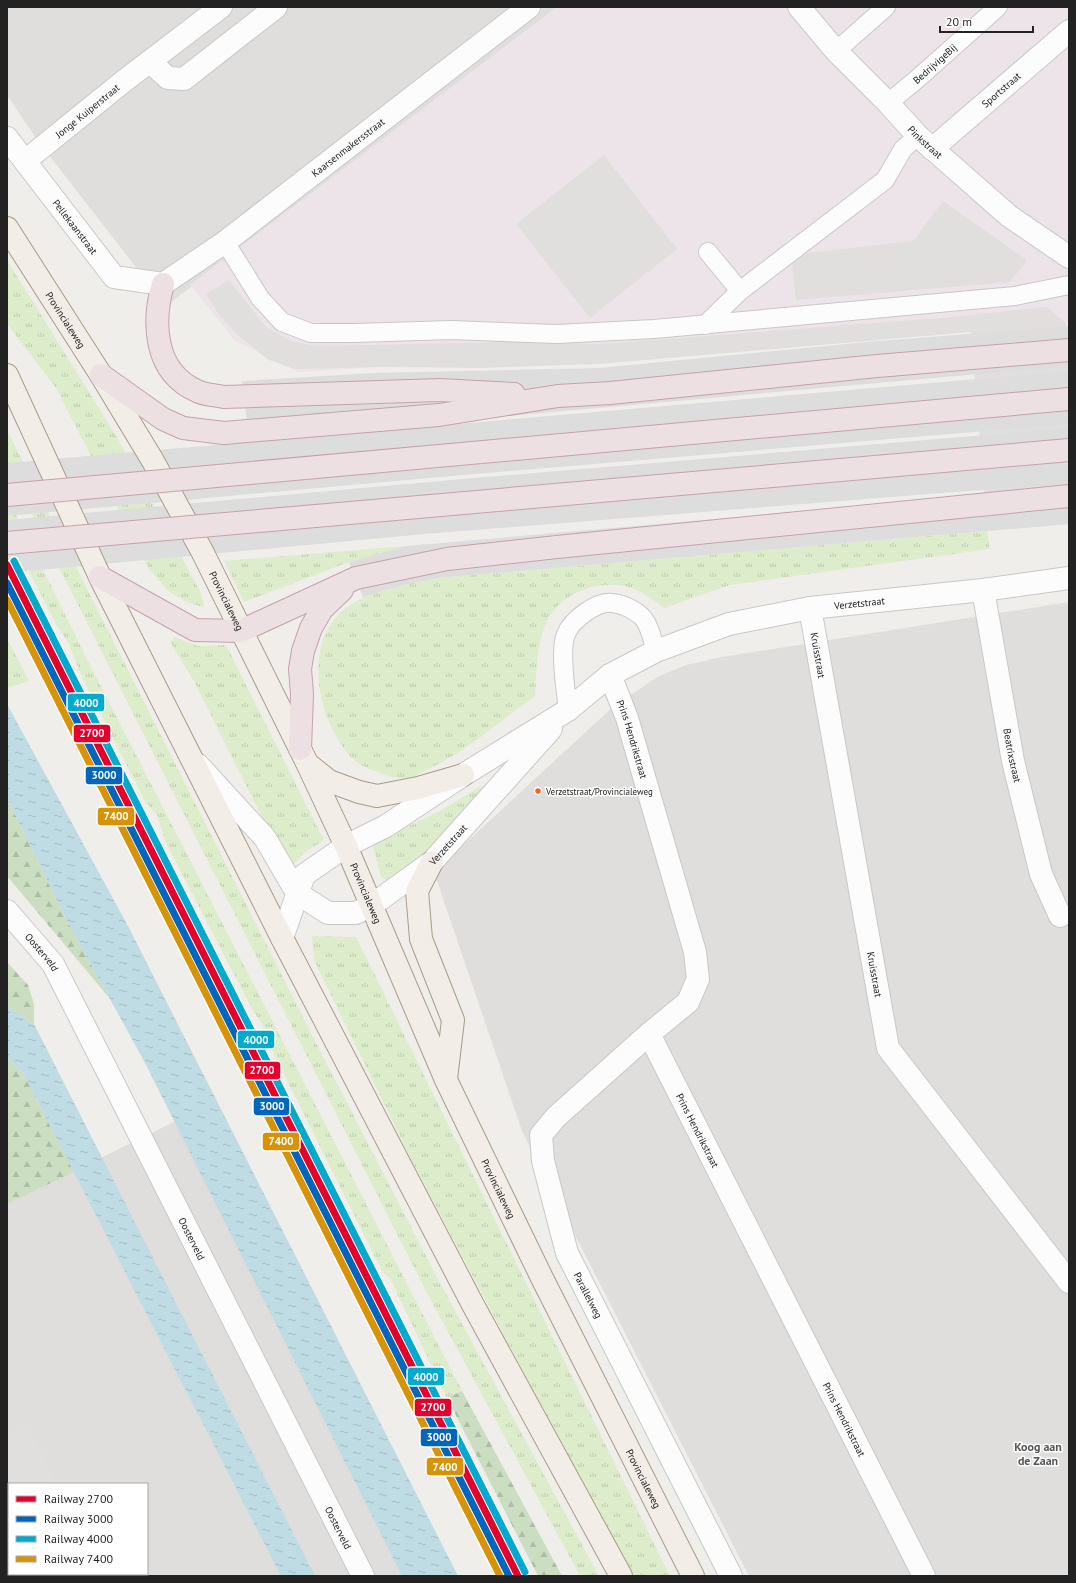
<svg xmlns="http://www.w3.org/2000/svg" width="1076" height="1583" viewBox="0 0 1076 1583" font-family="'PT Sans',sans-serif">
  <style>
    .residential { fill: #dfdedc; fill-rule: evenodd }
    .industrial { fill: #ede4e9 }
    .grass { fill: url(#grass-tufts) }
    .forest { fill: url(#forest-firs) }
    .parking { fill: #e0dfde }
    .water { fill: url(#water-ripples) }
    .pier { fill: #dedddd }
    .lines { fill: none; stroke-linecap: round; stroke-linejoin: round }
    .lane-casing { stroke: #c9c8c7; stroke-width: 20 }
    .street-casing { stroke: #c9c8c7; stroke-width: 24 }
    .primary-casing { stroke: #a79c86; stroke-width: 24 }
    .highway-casing { stroke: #c5a2ac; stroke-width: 24 }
    .lane { stroke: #fdfcfc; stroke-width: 18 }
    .street { stroke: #fdfcfc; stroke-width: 22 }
    .primary { stroke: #f3ede7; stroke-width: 22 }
    .highway { stroke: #ece0e2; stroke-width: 22 }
    .highway-bridge-casing { stroke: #c5a2ac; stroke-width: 24; stroke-linecap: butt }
    .highway-bridge { stroke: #ece0e2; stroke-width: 22 }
    .rail-1-casing { stroke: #fff; stroke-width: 10 }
    .rail-2-casing { stroke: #fff; stroke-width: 10 }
    .rail-3-casing { stroke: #fff; stroke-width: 10 }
    .rail-4-casing { stroke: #fff; stroke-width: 10 }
    .rail-1 { stroke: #e4002b; stroke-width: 7 }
    .rail-2 { stroke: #0065bd; stroke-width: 7 }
    .rail-3 { stroke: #00a9ce; stroke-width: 7 }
    .rail-4 { stroke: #d79205; stroke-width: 7 }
    .bus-dot { fill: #f26522; stroke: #fff; stroke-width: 1.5 }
    .labels { text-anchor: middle; stroke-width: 3; stroke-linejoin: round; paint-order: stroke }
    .bus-label { font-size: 9px; fill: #222; stroke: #fff; text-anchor: start }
    .street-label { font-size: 10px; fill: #222; stroke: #fff }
    .quarter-label { font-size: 12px; font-weight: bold; fill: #555; stroke: #fff }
    .line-badge { stroke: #fff; stroke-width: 1.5 }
    .badge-label { font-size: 11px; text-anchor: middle; font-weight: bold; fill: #fff }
  </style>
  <defs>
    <pattern id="grass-tufts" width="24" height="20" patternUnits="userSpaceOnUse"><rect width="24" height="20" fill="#ddeccb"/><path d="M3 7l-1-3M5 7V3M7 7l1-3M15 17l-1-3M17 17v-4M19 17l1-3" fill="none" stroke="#bdcaae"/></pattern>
    <pattern id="forest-firs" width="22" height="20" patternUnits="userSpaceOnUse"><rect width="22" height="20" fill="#cbdec1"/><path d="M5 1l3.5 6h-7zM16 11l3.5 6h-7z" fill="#aebea6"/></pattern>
    <pattern id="water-ripples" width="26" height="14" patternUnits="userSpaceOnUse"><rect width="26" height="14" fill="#bfdbe3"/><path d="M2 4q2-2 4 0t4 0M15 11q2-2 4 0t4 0" fill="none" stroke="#a4bcc2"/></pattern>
  </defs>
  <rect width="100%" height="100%" fill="#f0eeeb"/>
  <g class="residential">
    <polygon points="7,7 558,7 166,306 38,141 7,95"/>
    <polygon points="1069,602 1069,1576 749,1576 522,1131 434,872 615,705 659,676 686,665 722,657"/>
    <path d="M190,1114L430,1576H7V1204ZM9,1484H147V1574H9Z"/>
  </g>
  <polygon class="industrial" points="557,7 1069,7 1069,323 299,372 235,341 190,285"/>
  <g class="grass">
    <polygon points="7,260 118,439 200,591 204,605 203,607 187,602 168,591 149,569 56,388 7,324"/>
    <polygon points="7,430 311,1033 441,1285 599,1576 580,1576 426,1291 7,465"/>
    <polygon points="7,497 92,669 462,1391 447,1398 390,1278 382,1271 272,1050 262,1024 252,1009 166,843 157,815 145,801 80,673 69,644 56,624 7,528"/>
    <path d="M987,531L990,549L730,585L664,608C658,603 651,598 644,594C622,580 594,583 572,595C562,601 552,610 547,621C536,644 537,671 535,696C503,719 473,746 438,764C429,769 420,774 411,777C401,780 387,776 378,772C368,769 357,764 350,756C317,719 301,641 346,608C372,589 407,584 438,578Z"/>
    <polygon points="406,546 349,562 244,602 224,561"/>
    <polygon points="174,637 198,646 226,645 324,840 304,853 293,865 268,829 195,683 170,642"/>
    <polygon points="7,638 29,681 7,688"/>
    <polygon points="483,787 485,793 429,851 409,866 386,880 381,877 372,843 438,812 478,788"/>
    <polygon points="312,936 356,937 670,1576 633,1576 611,1538 411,1159 314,960"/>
  </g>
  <g class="forest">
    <polygon points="7,798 65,917 111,1000 7,876"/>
    <polygon points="7,962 28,985 34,1004 34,1024 30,1023 24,1016 7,1007"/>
    <polygon points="7,1058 23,1073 74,1172 7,1204"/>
    <polygon points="462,1391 562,1576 538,1576 447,1398"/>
  </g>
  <g class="parking">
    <polygon points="604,155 677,249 590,318 516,224"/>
    <polygon points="943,201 1027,260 1010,282 796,300 792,263 807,253 913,241"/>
    <polygon points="229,280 267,328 291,341 315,346 515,342 599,344 941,318 1047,307 1066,323 1069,350 1069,524 987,531 971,332 598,364 481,368 383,367 294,369 267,359 238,335 220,316 206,294"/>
    <polygon points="28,1426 56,1484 9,1484 9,1570 7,1566 7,1437"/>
    <polygon points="11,1574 64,1574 60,1576 12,1576"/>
  </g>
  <g class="water">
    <polygon points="7,704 128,926 458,1576 402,1576 144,1061 65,917 7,798"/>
    <polygon points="7,1007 24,1016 30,1023 34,1024 315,1576 281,1576 23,1073 7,1058"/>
  </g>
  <g class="pier">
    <polygon points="1069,326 1069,366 249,439 242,381 373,373 599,368 866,342"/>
    <polygon points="1069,371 1069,424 474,474 7,516 7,463"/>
    <polygon points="1069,428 1069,483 425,534 7,573 7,520 474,478"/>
    <polygon points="1069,488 1069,524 438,578 399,586 363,597 349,562 406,546"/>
  </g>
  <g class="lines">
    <g class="lane-casing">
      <g id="lane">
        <polyline points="836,51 886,7"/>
        <path id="s1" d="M888,103L916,80L998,7"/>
        <polyline points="225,242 260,298 282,322 311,333 355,333 451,330 557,334 654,329 1015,296 1069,285"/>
        <polyline points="708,252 740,291"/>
        <polyline points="705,325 740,291 885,180 903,149 918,136"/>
        <path d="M568,710C566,691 559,651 566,634C572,620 596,601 612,603C623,604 635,610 642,617C649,623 653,642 656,651"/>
      </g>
    </g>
    <g class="street-casing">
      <g id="street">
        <path id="s2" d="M799,7L836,51L888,103L918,136L1009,216L1069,257"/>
        <polyline points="150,62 168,78 184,79 276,7"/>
        <path id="s3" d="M7,138L114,277L163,284L225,242L529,7"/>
        <path id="s4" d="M932,149L1069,31"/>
        <path id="s5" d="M25,161L124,81L221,7"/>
        <path id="s6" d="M983,590L1013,761L1041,874L1060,916"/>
        <path id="s7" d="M810,608L888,1048L1069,1282"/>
        <path id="s8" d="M610,675L627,718L695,952L698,979L688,1002L649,1034L556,1117L541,1135L543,1161L567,1253L731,1576"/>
        <path id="s9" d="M198,765L265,838L297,893L328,913H356L372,905L432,862L551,729"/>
        <path id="s10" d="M7,911L53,964L363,1576"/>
        <path id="s11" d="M282,938L304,875L346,846L386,826L463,775L568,710L610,675L656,651L729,624L810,608L983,590L1069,578"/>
        <path id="s12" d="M649,1034L924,1576"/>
      </g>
    </g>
    <g class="primary-casing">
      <g id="primary">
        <path id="s13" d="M7,228L101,375L153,461L203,553L308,765L346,846L446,1080L542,1278L693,1576"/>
        <polyline points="7,375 100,577 282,938 472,1303 621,1576"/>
        <polyline points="309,765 329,781 359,792 377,796 418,788 463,775"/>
        <polyline points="432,862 417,891 421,939 453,1020 446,1079"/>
      </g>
    </g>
    <g class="highway-casing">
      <g id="highway">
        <path d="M163,284C152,323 154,372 197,391C204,395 215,395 224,397L440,390L514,394"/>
        <polyline points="101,375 163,419 183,428 224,433 439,415 558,396 610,393 877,366 1069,350"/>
        <polyline points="100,577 195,630 241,631 356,578 447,559 557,547 1069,496"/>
        <polyline points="300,749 302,694 300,669 303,651 311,628 322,609 342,590"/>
      </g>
    </g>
    <use href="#lane" class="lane"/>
    <use href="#street" class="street"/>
    <use href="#primary" class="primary"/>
    <use href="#highway" class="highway"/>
    <g class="highway-bridge-casing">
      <g id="highway-bridge">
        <polyline points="7,495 1069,399"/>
        <polyline points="7,543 1069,450"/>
      </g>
    </g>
    <use href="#highway-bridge" class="highway-bridge"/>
    <g class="rail-1-casing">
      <polyline id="rail-1" points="7,565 518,1576"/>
    </g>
    <g class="rail-2-casing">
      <polyline id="rail-2" points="7,583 509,1576"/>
    </g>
    <g class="rail-3-casing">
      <polyline id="rail-3" points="14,561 525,1572"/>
    </g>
    <g class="rail-4-casing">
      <polyline id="rail-4" points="7,600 500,1576"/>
    </g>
    <use href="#rail-1" class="rail-1"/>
    <use href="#rail-2" class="rail-2"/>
    <use href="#rail-3" class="rail-3"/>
    <use href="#rail-4" class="rail-4"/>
  </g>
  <circle class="bus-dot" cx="538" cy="791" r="3.5"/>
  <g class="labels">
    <g class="bus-label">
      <text x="546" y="795">Verzetstraat/Provincialeweg</text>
    </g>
    <g class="street-label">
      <text dy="4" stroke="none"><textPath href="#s1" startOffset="61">BedrijvigeBij</textPath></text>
      <text dy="4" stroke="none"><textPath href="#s4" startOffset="91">Sportstraat</textPath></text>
      <text dy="4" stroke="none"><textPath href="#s5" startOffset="80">Jonge Kuiperstraat</textPath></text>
      <text dy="4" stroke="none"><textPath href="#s2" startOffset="185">Pinkstraat</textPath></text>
      <text dy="4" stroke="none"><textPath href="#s3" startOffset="455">Kaarsenmakersstraat</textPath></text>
      <text dy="4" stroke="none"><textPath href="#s3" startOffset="112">Pellekaanstraat</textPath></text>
      <text dy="4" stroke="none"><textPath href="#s13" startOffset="109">Provincialeweg</textPath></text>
      <text dy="4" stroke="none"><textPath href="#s13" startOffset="433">Provincialeweg</textPath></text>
      <text dy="4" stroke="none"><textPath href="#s11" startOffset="695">Verzetstraat</textPath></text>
      <text dy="4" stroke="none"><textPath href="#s7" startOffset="48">Kruisstraat</textPath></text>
      <text dy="4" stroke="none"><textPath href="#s8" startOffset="68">Prins Hendrikstraat</textPath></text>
      <text dy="4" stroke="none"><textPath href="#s6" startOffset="168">Beatrixstraat</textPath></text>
      <text dy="4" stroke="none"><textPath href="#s9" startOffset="343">Verzetstraat</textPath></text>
      <text dy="4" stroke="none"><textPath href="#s13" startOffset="757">Provincialeweg</textPath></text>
      <text dy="4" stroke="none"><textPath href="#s10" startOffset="54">Oosterveld</textPath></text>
      <text dy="4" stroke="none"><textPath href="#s7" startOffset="372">Kruisstraat</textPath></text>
      <text dy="4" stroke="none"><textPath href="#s12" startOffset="108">Prins Hendrikstraat</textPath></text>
      <text dy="4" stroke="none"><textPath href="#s13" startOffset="1081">Provincialeweg</textPath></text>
      <text dy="4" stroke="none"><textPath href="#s10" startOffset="378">Oosterveld</textPath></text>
      <text dy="4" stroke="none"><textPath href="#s8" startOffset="709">Parallelweg</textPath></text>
      <text dy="4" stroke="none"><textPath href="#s12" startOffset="432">Prins Hendrikstraat</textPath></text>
      <text dy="4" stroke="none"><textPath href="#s13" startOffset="1405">Provincialeweg</textPath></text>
      <text dy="4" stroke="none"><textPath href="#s10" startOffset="702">Oosterveld</textPath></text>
    </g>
    <g class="quarter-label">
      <text x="1038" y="1451">Koog aan<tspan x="1038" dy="14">de Zaan</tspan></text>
    </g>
  </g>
  <g class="line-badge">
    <rect x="67" y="693" width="38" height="19" rx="4" fill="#00a9ce"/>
    <rect x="73" y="724" width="38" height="19" rx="4" fill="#e4002b"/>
    <rect x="85" y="766" width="38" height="19" rx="4" fill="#0065bd"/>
    <rect x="97" y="807" width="38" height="19" rx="4" fill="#d79205"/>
    <rect x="237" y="1030" width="38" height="19" rx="4" fill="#00a9ce"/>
    <rect x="244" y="1061" width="37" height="19" rx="4" fill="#e4002b"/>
    <rect x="253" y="1097" width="37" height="19" rx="4" fill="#0065bd"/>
    <rect x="262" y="1132" width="38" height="19" rx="4" fill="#d79205"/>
    <rect x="407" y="1367" width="38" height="19" rx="4" fill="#00a9ce"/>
    <rect x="414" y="1398" width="38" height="19" rx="4" fill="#e4002b"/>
    <rect x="420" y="1428" width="38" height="19" rx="4" fill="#0065bd"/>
    <rect x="426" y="1457" width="38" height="19" rx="4" fill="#d79205"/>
  </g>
  <g class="badge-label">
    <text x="86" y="707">4000</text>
    <text x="92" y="737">2700</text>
    <text x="104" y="779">3000</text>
    <text x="116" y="820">7400</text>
    <text x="256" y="1044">4000</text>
    <text x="262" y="1074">2700</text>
    <text x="272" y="1110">3000</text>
    <text x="281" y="1145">7400</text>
    <text x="426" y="1381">4000</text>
    <text x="433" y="1411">2700</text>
    <text x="439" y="1441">3000</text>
    <text x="445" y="1471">7400</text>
  </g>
  <rect width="1076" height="1583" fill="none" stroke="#222222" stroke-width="16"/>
  <rect x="8" y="1483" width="140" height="92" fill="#ffffff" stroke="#a7a7a7"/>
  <rect x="16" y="1496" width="20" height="6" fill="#e4002b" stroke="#a7a7a7"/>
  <text x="44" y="1503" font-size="12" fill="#222222">Railway 2700</text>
  <rect x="16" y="1516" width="20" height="6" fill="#0065bd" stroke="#a7a7a7"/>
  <text x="44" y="1523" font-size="12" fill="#222222">Railway 3000</text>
  <rect x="16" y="1536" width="20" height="6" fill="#00a9ce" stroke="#a7a7a7"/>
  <text x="44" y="1543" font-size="12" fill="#222222">Railway 4000</text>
  <rect x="16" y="1556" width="20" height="6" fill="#d79205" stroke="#a7a7a7"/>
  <text x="44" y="1563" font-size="12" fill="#222222">Railway 7400</text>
  <path d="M940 26v6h93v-6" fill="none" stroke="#222222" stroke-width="2"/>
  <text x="946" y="26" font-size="12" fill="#222222" stroke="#ffffff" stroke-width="3" paint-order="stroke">20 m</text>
</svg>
